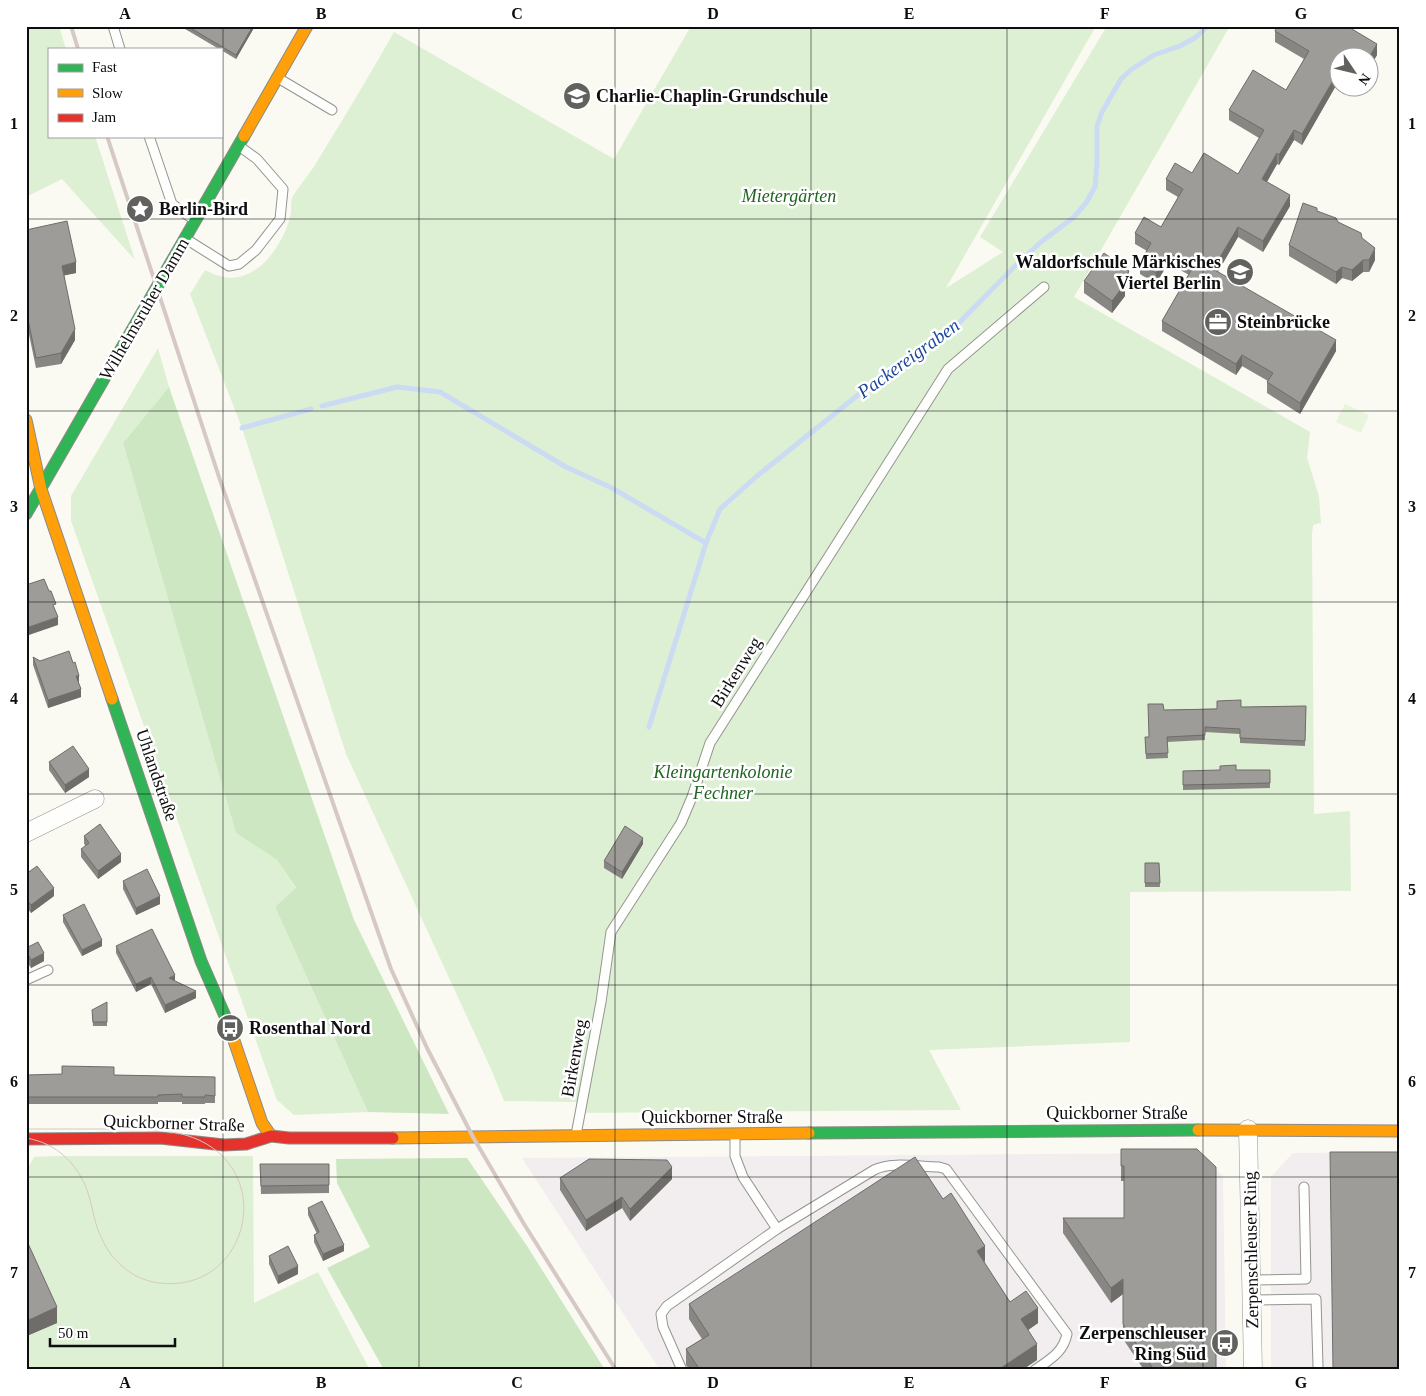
<svg xmlns="http://www.w3.org/2000/svg" width="1426" height="1396" viewBox="0 0 1426 1396" font-family="'Times New Roman',serif">
  <style>
    .industrial { fill: #f2edee }
    .green { fill: #def0d3 }
    .forest { fill: #cce7c1 }
    .pitch { fill: #e9f4dd }
    .lines { fill: none; stroke-linecap: round; stroke-linejoin: round }
    .stream { stroke: #cadbf3; stroke-width: 5 }
    .lane-casing { stroke: #949491; stroke-width: 11 }
    .street-casing { stroke: #949491; stroke-width: 19 }
    .fast-casing { stroke: #8b8b87; stroke-width: 13 }
    .slow-casing { stroke: #8b8b87; stroke-width: 13 }
    .jam-casing { stroke: #8b8b87; stroke-width: 13 }
    .lane { stroke: #fefefd; stroke-width: 9 }
    .street { stroke: #fefefd; stroke-width: 18 }
    .fast { stroke: #30b455; stroke-width: 11 }
    .slow { stroke: #ff9f0a; stroke-width: 11 }
    .jam { stroke: #e5322d; stroke-width: 11 }
    .tram { stroke: #d6c9c5; stroke-width: 1 }
    .rail { stroke: #d6c9c5; stroke-width: 4 }
    .wall { fill: #888683 }
    .shaded-wall { fill: #6f6d6a }
    .building { fill: #9e9c98; stroke: #6f6d6a }
    .grid { fill: none; stroke: #0e0e0e; stroke-width: 1; stroke-opacity: 0.55 }
    .labels { text-anchor: middle; stroke-width: 5; stroke-linejoin: round; paint-order: stroke }
    .poi-label { font-size: 18px; font-weight: bold; fill: #0e0e0e; stroke: #fff; text-anchor: start }
    .park-label { font-size: 18px; font-style: italic; fill: #206421; stroke: #fff }
    .street-label { font-size: 18px; fill: #0e0e0e; stroke: #fff }
    .water-label { font-size: 19px; font-style: italic; fill: #1a469c; stroke: #fff }
    .neatline { fill: none; stroke: #0e0e0e; stroke-width: 2 }
    .grid-label { font-size: 16px; text-anchor: middle; font-weight: bold; fill: #0e0e0e }
  </style>
  <rect width="100%" height="100%" fill="#fafaf2"/>
  <g class="industrial">
    <polygon points="1400,1152 1400,1370 1271,1370 1271,1177 1293,1153"/>
    <polygon points="1198,1153 1223,1176 1226,1370 660,1370 522,1158"/>
  </g>
  <g class="green">
    <polygon points="26,26 59,26 66,49 49,49 49,136 95,136 135,260 62,179 26,197"/>
    <path d="M691,26H1096L946,288L1003,252L980,237L1107,26H1230L1074,297L1310,432L1307,458L1319,496L1321,523L1313,525L1312,535L1314,814L1350,811L1351,891L1130,892V1042L929,1050L961,1110L578,1113L576,1102L504,1101L491,1069L346,754L242,428L190,294L205,270C227,282 245,280 264,263C276,251 286,233 290,217C292,211 290,204 292,198C299,185 311,173 318,160C344,117 370,75 394,32L614,159Z"/>
    <polygon points="158,348 169,387 123,443 236,833 277,860 296,889 275,907 368,1112 294,1115 277,1100 71,521 71,496"/>
    <polygon points="56,1156 253,1156 254,1303 318,1272 370,1370 26,1370 26,1168 28,1168 34,1157"/>
  </g>
  <g class="forest">
    <polygon points="169,387 354,920 449,1114 368,1112 275,907 296,888 277,860 236,833 123,443"/>
    <polygon points="467,1158 527,1246 605,1370 384,1370 327,1268 370,1247 337,1183 336,1159"/>
  </g>
  <polygon class="pitch" points="1345,404 1369,415 1361,433 1336,422"/>
  <g class="lines">
    <g class="stream">
      <polyline points="322,406 397,387 440,392 566,467 612,488 706,543"/>
      <polyline points="242,428 311,409"/>
      <polyline points="649,727 706,543 720,509 757,476 858,395 899,367 920,351 951,331 1017,264 1041,242 1074,217 1086,203 1095,187 1097,164 1097,126 1102,112 1121,79 1132,69 1154,55 1180,46 1195,38 1208,26"/>
    </g>
    <g class="lane-casing">
      <g id="lane">
        <polyline points="113,26 120,49"/>
        <polyline points="278,78 332,110"/>
        <polyline points="149,136 172,204 193,219"/>
        <polyline points="186,239 229,266 239,264 256,250 280,219 283,189 257,159 239,146"/>
        <polyline points="26,980 48,970"/>
        <polyline points="576,1135 601,1002 611,932 681,823 692,797 710,743 948,369 1044,287"/>
        <polyline points="735,1136 735,1156 743,1177 777,1229"/>
        <polyline points="1252,1280 1306,1279 1304,1187"/>
        <polyline points="1253,1300 1316,1299 1318,1366"/>
        <path d="M682,1370L663,1327L661,1314L667,1306L777,1229L874,1170C892,1161 919,1167 939,1167L946,1169L1067,1334C1063,1353 1050,1359 1035,1370"/>
      </g>
    </g>
    <g class="street-casing">
      <g id="street">
        <polyline points="26,833 95,799"/>
        <polyline points="1248,1129 1253,1370"/>
      </g>
    </g>
    <g class="fast-casing">
      <g id="fast">
        <polyline points="26,514 244,136"/>
        <polyline points="112,699 201,961 228,1023"/>
        <polyline points="809,1133 1198,1130"/>
      </g>
    </g>
    <g class="slow-casing">
      <g id="slow">
        <polyline points="244,136 307,26"/>
        <polyline points="26,420 41,489 112,699"/>
        <polyline points="228,1023 262,1123 271,1136"/>
        <polyline points="1198,1130 1400,1131"/>
        <polyline points="393,1138 809,1133"/>
      </g>
    </g>
    <g class="jam-casing">
      <polyline id="jam" points="26,1139 160,1138 224,1145 246,1144 271,1136 289,1138 393,1138"/>
    </g>
    <use href="#lane" class="lane"/>
    <use href="#street" class="street"/>
    <use href="#fast" class="fast"/>
    <use href="#slow" class="slow"/>
    <use href="#jam" class="jam"/>
    <path class="tram" d="M26,1129C53,1129 79,1129 106,1129C136,1129 170,1127 199,1140C278,1177 245,1294 159,1283C134,1280 112,1262 102,1239C95,1226 93,1210 89,1196C80,1166 58,1143 26,1138"/>
    <g class="rail">
      <polyline points="71,26 78,49"/>
      <polyline points="107,136 220,480 391,969 427,1048 473,1137 524,1224 616,1370"/>
    </g>
  </g>
  <g class="wall">
    <polygon points="180,26 255,26 236,59 221,50 221,49 219,49"/>
    <polygon points="1275,31 1377,55 1368,70 1368,58 1338,58 1338,82 1302,145 1294,140 1279,165 1277,164 1267,182 1290,206 1263,252 1238,237 1218,272 1336,351 1300,414 1267,393 1267,382 1268,381 1242,366 1236,375 1162,331 1162,321 1189,275 1168,263 1156,284 1140,274 1140,263 1147,251 1135,244 1135,233 1161,227 1178,197 1166,190 1166,179 1192,173 1238,174 1259,138 1229,120 1229,110 1286,90 1304,59 1275,42"/>
    <polygon points="1317,211 1338,222 1362,238 1375,260 1369,272 1363,272 1352,281 1342,278 1336,284 1289,256 1289,245"/>
    <polygon points="26,230 76,273 64,275 75,340 61,364 36,368 26,320"/>
    <polygon points="1084,281 1129,283 1125,290 1125,296 1112,313 1084,293"/>
    <polygon points="33,657 79,684 81,697 48,708 33,665"/>
    <polygon points="1306,706 1305,746 1240,743 1240,734 1205,732 1205,740 1167,742 1168,758 1146,759 1145,737 1149,737 1164,710"/>
    <polygon points="49,762 89,777 65,793 49,770"/>
    <polygon points="1270,770 1270,788 1183,790 1183,771"/>
    <polygon points="84,836 121,862 98,879 81,857 81,849 86,846 84,844"/>
    <polygon points="643,844 622,879 604,868 604,861"/>
    <polygon points="1145,863 1159,863 1160,887 1145,887"/>
    <polygon points="26,874 54,896 31,913 26,907"/>
    <polygon points="123,881 160,904 136,915 123,889"/>
    <polygon points="63,915 102,946 82,956 63,922"/>
    <polygon points="116,946 175,981 196,998 165,1013 151,984 136,992 116,953"/>
    <polygon points="26,948 44,961 31,968 29,965"/>
    <polygon points="107,1002 107,1026 93,1026 92,1014"/>
    <polygon points="26,1075 114,1075 215,1077 215,1103 205,1103 205,1104 182,1104 182,1102 158,1102 158,1104 26,1104"/>
    <polygon points="1121,1149 1216,1370 1144,1370 1123,1339 1123,1294 1111,1303 1063,1233 1063,1218 1124,1218 1124,1181 1121,1181"/>
    <polygon points="260,1164 329,1164 329,1193 261,1194"/>
    <polygon points="560,1178 672,1179 630,1221 622,1208 586,1231 560,1190"/>
    <polygon points="943,1199 985,1261 984,1262 1010,1302 1038,1323 1028,1330 1037,1360 1022,1370 690,1370 686,1365 686,1349 702,1339 689,1319 689,1304"/>
    <polygon points="308,1208 344,1251 323,1261 314,1242 314,1235 317,1234 308,1215"/>
    <polygon points="26,1239 57,1323 29,1335 26,1330"/>
    <polygon points="269,1256 298,1274 278,1284 269,1264"/>
  </g>
  <g class="shaded-wall">
    <polygon points="253,26 255,26 236,59 236,55"/>
    <polygon points="1377,44 1377,55 1368,70 1368,59"/>
    <polygon points="1338,72 1338,82 1302,145 1302,134"/>
    <polygon points="1294,130 1294,140 1279,165 1279,155"/>
    <polygon points="1277,153 1277,164 1262,190 1262,179"/>
    <polygon points="1290,195 1290,206 1263,252 1263,241"/>
    <polygon points="1238,227 1238,237 1213,280 1213,269"/>
    <polygon points="1375,248 1375,260 1369,272 1369,260"/>
    <polygon points="1168,252 1168,263 1156,284 1156,273"/>
    <polygon points="1363,260 1363,272 1352,281 1352,270"/>
    <polygon points="76,262 76,273 62,276 62,266"/>
    <polygon points="1342,267 1342,278 1336,284 1336,272"/>
    <polygon points="1129,271 1129,283 1125,290 1125,296 1112,313 1112,301 1122,282"/>
    <polygon points="75,329 75,340 61,364 61,353"/>
    <polygon points="1336,340 1336,351 1300,414 1300,403"/>
    <polygon points="1242,355 1242,366 1236,375 1236,364"/>
    <polygon points="58,617 58,625 26,636 26,628"/>
    <rect x="76" y="676" width="3" height="8"/>
    <polygon points="81,689 81,697 48,708 48,700"/>
    <polygon points="89,769 89,777 65,793 65,785"/>
    <polygon points="643,838 643,844 622,879 622,872"/>
    <polygon points="121,854 121,862 98,879 98,871"/>
    <polygon points="54,888 54,896 31,913 31,905"/>
    <polygon points="160,896 160,904 136,915 136,908"/>
    <polygon points="102,940 102,946 82,956 82,950"/>
    <polygon points="44,953 44,961 31,968 31,960"/>
    <polygon points="29,957 29,965 26,967 26,959"/>
    <polygon points="175,975 175,983 169,978"/>
    <polygon points="151,977 151,984 136,992 136,984"/>
    <polygon points="196,991 196,998 165,1013 165,1005"/>
    <polygon points="672,1167 672,1179 630,1221 630,1209"/>
    <polygon points="622,1197 622,1208 586,1231 586,1220"/>
    <polygon points="344,1245 344,1251 323,1261 323,1254"/>
    <polygon points="985,1246 985,1261 977,1267 977,1251"/>
    <polygon points="298,1266 298,1274 278,1284 278,1276"/>
    <polygon points="1123,1279 1123,1294 1111,1303 1111,1288"/>
    <polygon points="57,1307 57,1323 29,1335 29,1320"/>
    <polygon points="1038,1308 1038,1323 1021,1335 1021,1319"/>
    <polygon points="1037,1344 1037,1360 1022,1370 998,1370"/>
  </g>
  <g class="building">
    <polygon points="187,26 253,26 236,55"/>
    <polygon points="1277,26 1347,26 1377,44 1368,59 1368,58 1338,58 1338,72 1302,134 1294,130 1279,155 1277,153 1262,179 1290,195 1263,241 1238,227 1213,269 1336,340 1300,403 1267,382 1273,373 1242,355 1236,364 1162,321 1193,267 1168,252 1156,273 1140,263 1151,243 1135,233 1144,217 1161,227 1183,189 1166,179 1175,163 1192,173 1204,153 1238,174 1264,130 1229,110 1253,70 1286,90 1309,51 1275,31"/>
    <polygon points="1303,203 1317,208 1317,211 1336,218 1338,222 1361,233 1362,238 1375,248 1369,260 1363,260 1352,270 1342,267 1336,272 1289,245"/>
    <polygon points="67,221 76,262 62,266 75,329 61,353 36,358 26,310 26,230"/>
    <polygon points="1104,253 1129,271 1122,282 1125,284 1112,301 1084,281"/>
    <polygon points="44,579 49,591 51,591 56,604 53,605 58,617 26,628 26,585"/>
    <polygon points="69,651 73,663 75,662 79,676 76,676 81,689 48,700 33,657 40,661"/>
    <polygon points="1241,700 1241,707 1306,706 1305,741 1240,738 1240,729 1205,727 1205,735 1167,737 1168,753 1146,754 1145,737 1149,737 1148,704 1163,704 1164,710 1217,709 1217,701"/>
    <polygon points="73,746 89,769 65,785 49,762"/>
    <polygon points="1236,765 1236,770 1270,770 1270,783 1183,785 1183,771 1220,770 1220,766"/>
    <polygon points="100,824 121,854 98,871 81,849 89,843 84,836"/>
    <polygon points="625,826 643,838 622,872 604,861"/>
    <polygon points="1145,863 1159,863 1160,883 1145,883"/>
    <polygon points="37,866 54,888 31,905 26,899 26,874"/>
    <polygon points="147,869 160,896 136,908 123,881"/>
    <polygon points="84,904 102,940 82,950 63,915"/>
    <polygon points="152,929 175,975 169,978 196,991 165,1005 151,977 136,984 116,946"/>
    <polygon points="38,942 44,953 31,960 26,951 26,948"/>
    <polygon points="26,952 29,957 26,959"/>
    <polygon points="107,1002 107,1022 93,1022 92,1010"/>
    <polygon points="62,1066 114,1067 114,1075 215,1077 215,1096 205,1095 205,1097 182,1097 182,1094 158,1095 158,1097 26,1097 26,1075 62,1074"/>
    <polygon points="1121,1149 1197,1149 1216,1167 1216,1370 1154,1370 1123,1324 1123,1279 1111,1288 1063,1218 1124,1218 1124,1166 1121,1166"/>
    <polygon points="1330,1152 1400,1152 1400,1370 1333,1370"/>
    <polygon points="915,1157 943,1199 951,1193 955,1199 985,1246 977,1251 1010,1302 1026,1291 1038,1308 1021,1319 1037,1344 998,1370 731,1370 729,1367 725,1370 700,1370 686,1349 709,1335 689,1304"/>
    <polygon points="589,1159 667,1160 672,1167 630,1209 622,1197 586,1220 560,1178"/>
    <polygon points="260,1164 329,1164 329,1185 261,1186"/>
    <polygon points="322,1201 344,1245 323,1254 314,1235 319,1232 308,1208"/>
    <polygon points="26,1239 57,1307 29,1320 26,1315"/>
    <polygon points="288,1246 298,1266 278,1276 269,1256"/>
  </g>
  <path class="grid" d="M223,26V1370M419,26V1370M615,26V1370M811,26V1370M1007,26V1370M1203,26V1370M26,219H1400M26,411H1400M26,602H1400M26,794H1400M26,985H1400M26,1177H1400"/>
  <defs>
    <g id="school-disc" transform="scale(1.4375)"><circle r="9.5" fill="#61615e" stroke="#fff"/><path d="M0-5L7-2L0 1L-7-2ZM-4 1L0 2.5L4 1V4Q0 6-4 4Z" fill="#fff"/></g>
    <g id="sight-disc" transform="scale(1.4375)"><circle r="9.5" fill="#61615e" stroke="#fff"/><path d="M0-6L1.8-2.2L6-1.7L2.9 1.2L3.7 5.4L0 3.3L-3.7 5.4L-2.9 1.2L-6-1.7L-1.8-2.2Z" fill="#fff"/></g>
    <g id="office-disc" transform="scale(1.4375)"><circle r="9.5" fill="#61615e" stroke="#fff"/><path d="M-6-3h4V-5.5h4V-3h4V5H-6ZM-1-4.5V-3h2v-1.5ZM-6 0V1H6V0Z" fill="#fff"/></g>
    <g id="bus-disc" transform="scale(1.4375)"><circle r="9.5" fill="#61615e" stroke="#fff"/><path d="M-5-6H5V4H4V6H2V4H-2V6H-4V4H-5ZM-3.5-4V0h7V-4ZM-3.5 1.2v1.5H-2V1.2ZM2 1.2v1.5H3.5V1.2Z" fill="#fff"/></g>
  </defs>
  <g fill-rule="evenodd">
    <use href="#school-disc" x="577" y="96"/>
    <use href="#sight-disc" x="140" y="209"/>
    <use href="#school-disc" x="1240" y="272"/>
    <use href="#office-disc" x="1218" y="322"/>
    <use href="#bus-disc" x="230" y="1028"/>
    <use href="#bus-disc" x="1225" y="1343"/>
  </g>
  <g class="labels">
    <g class="poi-label">
      <text x="596" y="102">Charlie-Chaplin-Grundschule</text>
      <text x="159" y="215">Berlin-Bird</text>
      <text x="1221" y="268" text-anchor="end">Waldorfschule Märkisches<tspan x="1221" dy="21">Viertel Berlin</tspan></text>
      <text x="1237" y="328">Steinbrücke</text>
      <text x="249" y="1034">Rosenthal Nord</text>
      <text x="1206" y="1339" text-anchor="end">Zerpenschleuser<tspan x="1206" dy="21">Ring Süd</tspan></text>
    </g>
    <g class="park-label">
      <text x="789" y="202">Mietergärten</text>
      <text x="723" y="778">Kleingartenkolonie<tspan x="723" dy="21">Fechner</tspan></text>
    </g>
    <g class="street-label">
      <text transform="translate(144 309) rotate(-60)" y="6">Wilhelmsruher Damm</text>
      <text transform="translate(736 672) rotate(-58)" y="6">Birkenweg</text>
      <text transform="translate(157 775) rotate(71)" y="6">Uhlandstraße</text>
      <text transform="translate(574 1058) rotate(-80)" y="6">Birkenweg</text>
      <text x="1117" y="1119">Quickborner Straße</text>
      <text x="712" y="1123">Quickborner Straße</text>
      <text transform="translate(174 1123) rotate(2)" y="6">Quickborner Straße</text>
      <text transform="translate(1251 1250) rotate(-91)" y="6">Zerpenschleuser Ring</text>
    </g>
    <g class="water-label">
      <text transform="translate(908 358) rotate(-36)" y="7">Packereigraben</text>
    </g>
  </g>
  <rect width="1426" height="1396" fill="none" stroke="#ffffff" stroke-width="55"/>
  <rect x="48" y="48" width="175" height="90" fill="#ffffff" stroke="#9f9f9f"/>
  <rect x="58" y="64" width="25" height="8" fill="#30b455" stroke="#9f9f9f"/>
  <text x="92" y="72" font-size="15" fill="#0e0e0e">Fast</text>
  <rect x="58" y="89" width="25" height="8" fill="#ff9f0a" stroke="#9f9f9f"/>
  <text x="92" y="98" font-size="15" fill="#0e0e0e">Slow</text>
  <rect x="58" y="114" width="25" height="8" fill="#e5322d" stroke="#9f9f9f"/>
  <text x="92" y="122" font-size="15" fill="#0e0e0e">Jam</text>
  <g transform="translate(1354 72) rotate(125)"><circle r="24" fill="#ffffff" stroke="#9f9f9f"/>
  <path d="M0-4L9 19L0 12L-9 19Z" fill="#61615e"/>
  <text y="-8" font-size="14" font-weight="bold" text-anchor="middle" fill="#0e0e0e">N</text>
  </g>
  <path d="M50 1338v8h125v-8" fill="none" stroke="#0e0e0e" stroke-width="2.5"/>
  <text x="58" y="1338" font-size="15" fill="#0e0e0e" stroke="#ffffff" stroke-width="4" paint-order="stroke">50 m</text>
  <rect x="28" y="28" width="1370" height="1340" class="neatline"/>
  <g class="grid-label">
    <text x="125" y="19">A</text>
    <text x="321" y="19">B</text>
    <text x="517" y="19">C</text>
    <text x="713" y="19">D</text>
    <text x="909" y="19">E</text>
    <text x="1105" y="19">F</text>
    <text x="1301" y="19">G</text>
    <text x="14" y="129">1</text>
    <text x="1412" y="129">1</text>
    <text x="14" y="321">2</text>
    <text x="1412" y="321">2</text>
    <text x="14" y="512">3</text>
    <text x="1412" y="512">3</text>
    <text x="14" y="704">4</text>
    <text x="1412" y="704">4</text>
    <text x="14" y="895">5</text>
    <text x="1412" y="895">5</text>
    <text x="14" y="1087">6</text>
    <text x="1412" y="1087">6</text>
    <text x="14" y="1278">7</text>
    <text x="1412" y="1278">7</text>
    <text x="125" y="1388">A</text>
    <text x="321" y="1388">B</text>
    <text x="517" y="1388">C</text>
    <text x="713" y="1388">D</text>
    <text x="909" y="1388">E</text>
    <text x="1105" y="1388">F</text>
    <text x="1301" y="1388">G</text>
  </g>
</svg>
